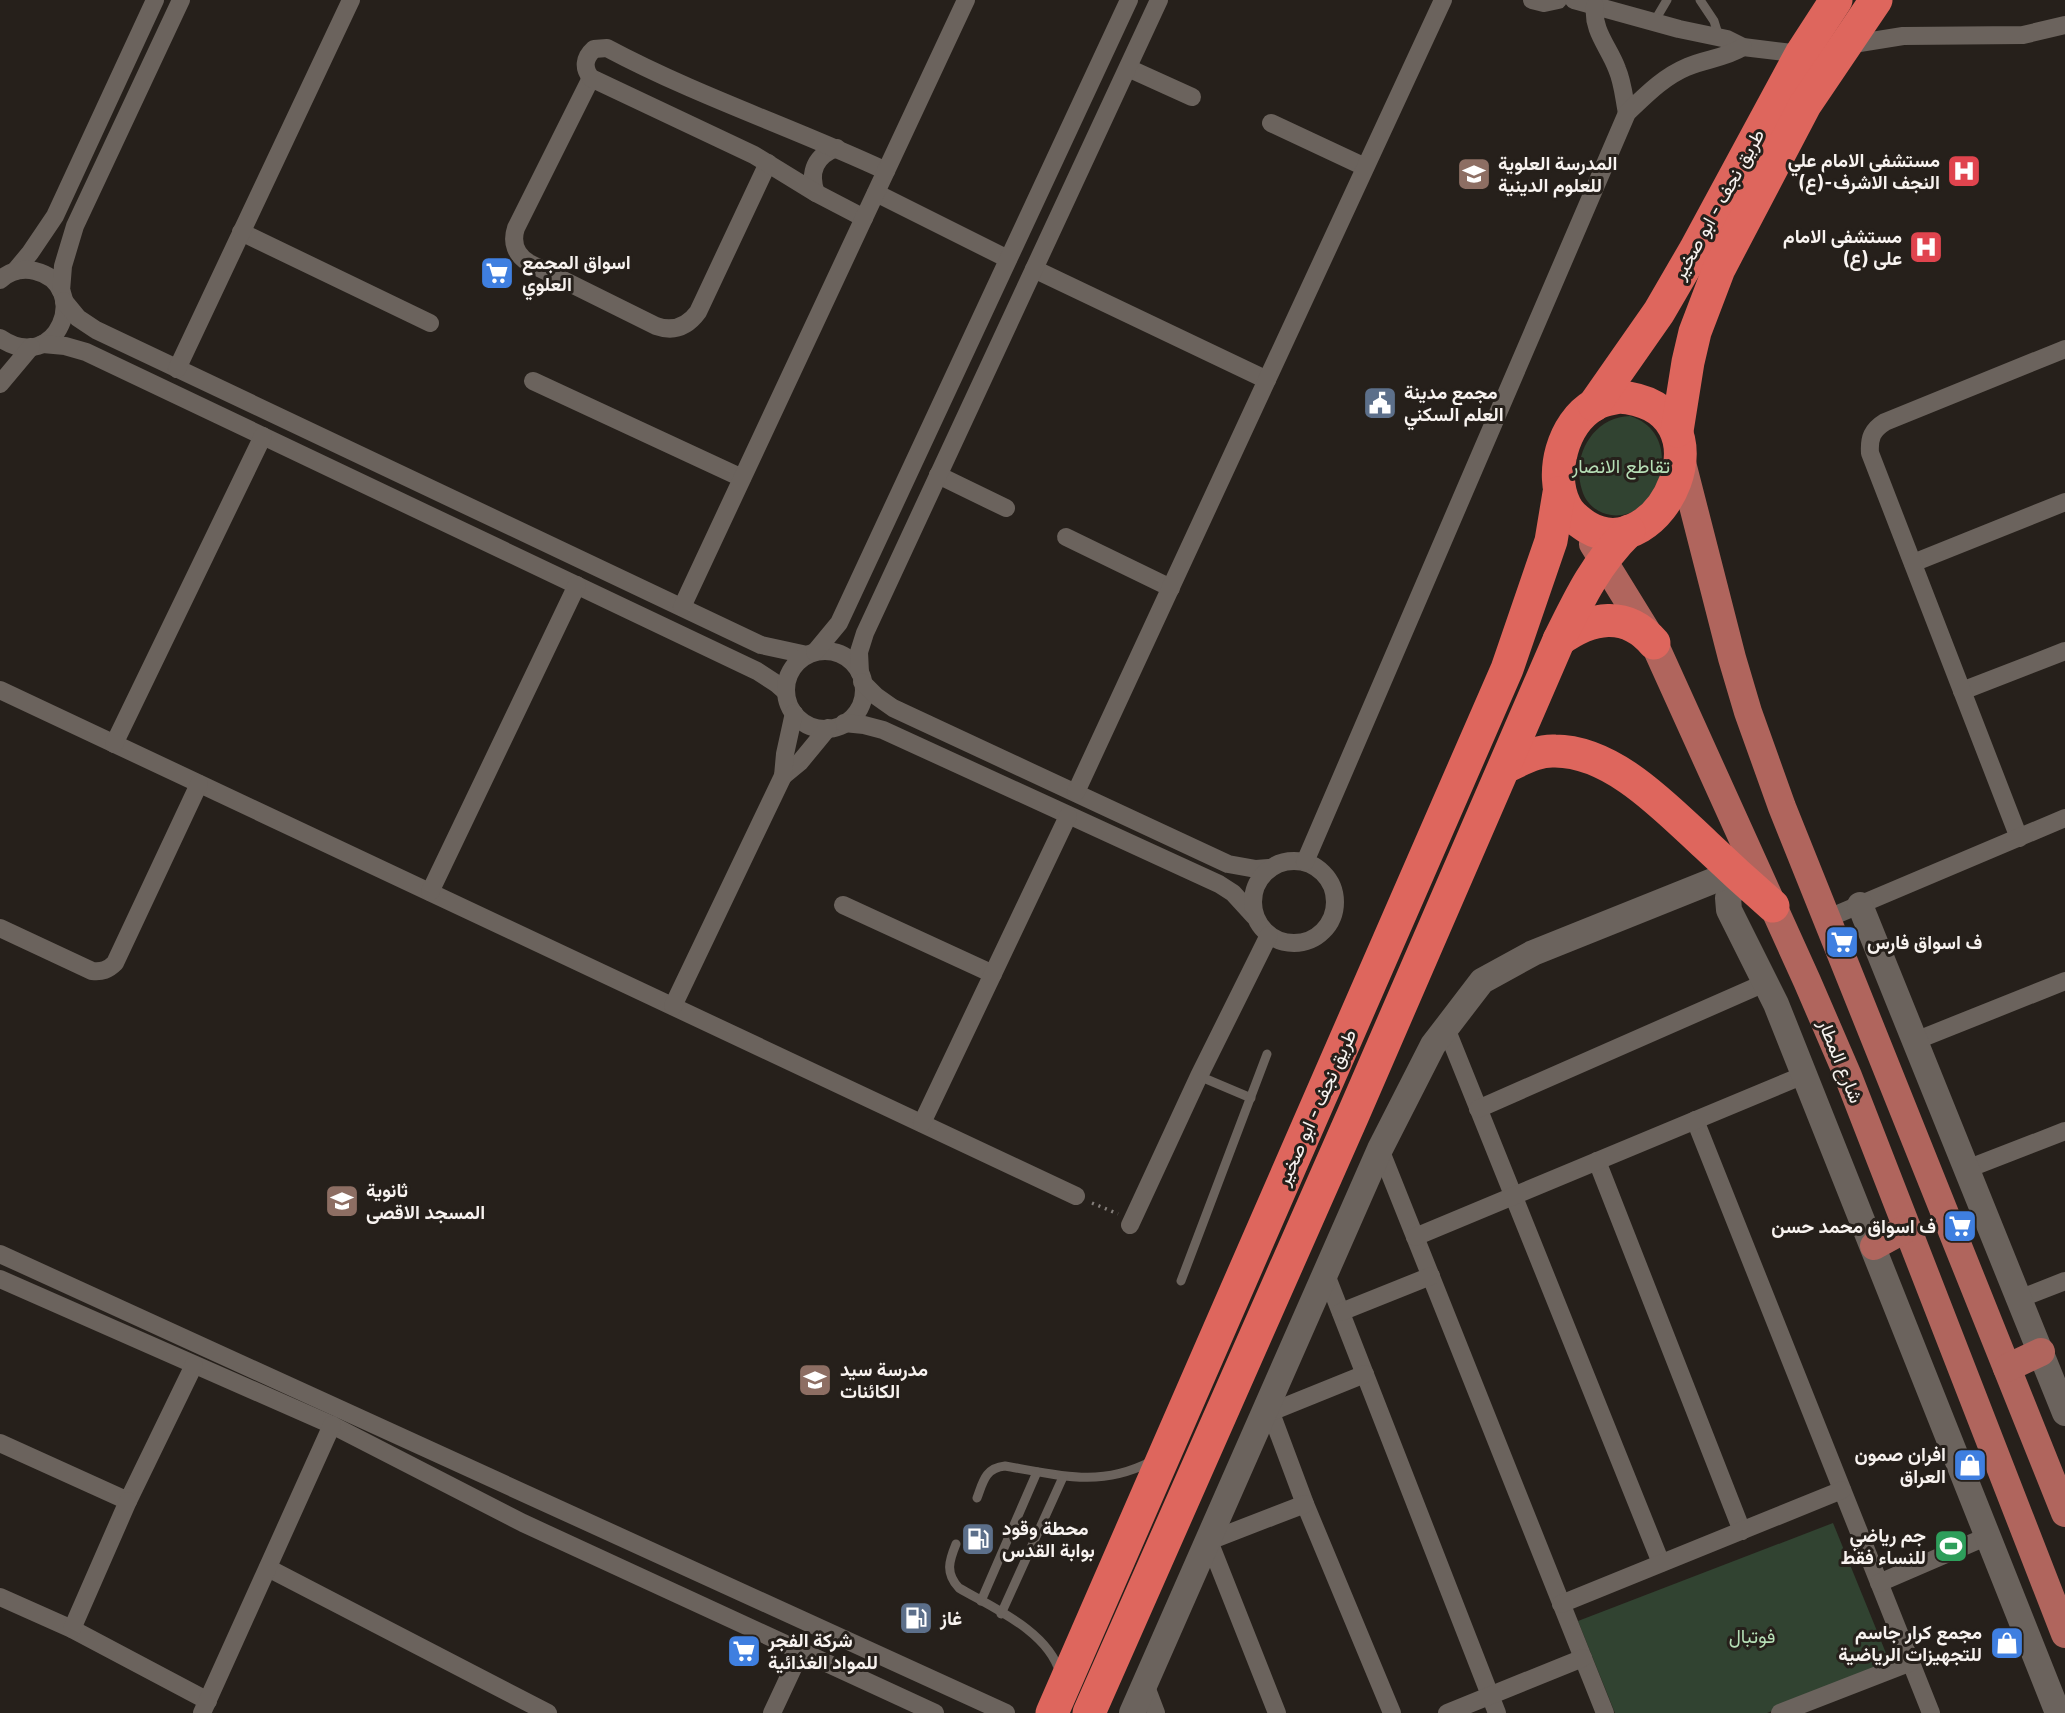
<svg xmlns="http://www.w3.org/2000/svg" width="2065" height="1713" viewBox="0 0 2065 1713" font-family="Inter,Vazirmatn,sans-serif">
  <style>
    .green { fill: #314331 }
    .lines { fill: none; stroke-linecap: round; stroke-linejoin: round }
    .path { stroke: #847e7a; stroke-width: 3.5; stroke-dasharray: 2 5; stroke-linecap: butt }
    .lane { stroke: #6b635d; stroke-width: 9 }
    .street { stroke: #6b635d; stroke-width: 18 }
    .secondary { stroke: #6b635d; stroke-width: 26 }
    .primary { stroke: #b0655d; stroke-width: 28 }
    .highway { stroke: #de665d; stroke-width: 33 }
    .labels { text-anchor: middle; stroke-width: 6; stroke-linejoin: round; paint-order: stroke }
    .poi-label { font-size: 19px; font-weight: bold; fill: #f8f3f0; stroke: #26201b; text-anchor: start }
    .street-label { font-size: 19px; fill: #f8f3f0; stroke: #26201b }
    .park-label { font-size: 19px; fill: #b6dfb6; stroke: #26201b }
  </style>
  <rect width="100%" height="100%" fill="#26201b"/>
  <g class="green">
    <path d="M1630,416C1691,435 1655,532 1603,513C1593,509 1585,501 1582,490C1571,456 1593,417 1630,416Z"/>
    <polygon points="1833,1523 1890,1663 1767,1713 1615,1713 1578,1621"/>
  </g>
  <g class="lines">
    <polyline class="path" points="1092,1203 1118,1214"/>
    <g class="lane">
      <polyline points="1700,0 1714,21 1719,37"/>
      <polyline points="1654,22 1667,0"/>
      <polyline points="1199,1076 1251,1098"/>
      <polyline points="1181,1281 1267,1054"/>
      <path d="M977,1498C983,1482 985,1468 1005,1466C1058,1475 1099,1488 1150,1462"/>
      <path d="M956,1544C949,1561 945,1573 959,1588C993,1608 1048,1631 1060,1673"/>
      <polyline points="981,1601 1037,1472"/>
      <polyline points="1001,1614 1063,1477"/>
    </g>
    <g class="street">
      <polyline points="1532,0 1544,3 1558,0"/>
      <polyline points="1574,0 1679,29 1727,39 1743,47 1801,54"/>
      <path d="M1595,6C1592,31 1609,47 1617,69C1623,83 1624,98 1627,113"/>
      <polyline points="1847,45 1903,36 2023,35 2065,25"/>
      <polyline points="1128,68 1192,97"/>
      <path d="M591,78L516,228C511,243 516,255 529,263L656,326C673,332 687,327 698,312L768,163"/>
      <polyline points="1271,123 1365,167"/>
      <path d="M816,193C808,172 816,155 837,148"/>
      <polyline points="876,193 1008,259"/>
      <path d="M864,218L816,193L754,155L591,78C583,68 584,58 594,49L607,48C697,96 794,128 886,171"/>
      <polyline points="241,232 430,323"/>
      <polyline points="1034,269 1267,380"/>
      <polyline points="15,271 30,253 55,216 155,0"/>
      <path d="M0,280C10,271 22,268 35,271C93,285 57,377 0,338"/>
      <polyline points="61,291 63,266 75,226 181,0"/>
      <polyline points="64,301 78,318 96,330 761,645 807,655"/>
      <polyline points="43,344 65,346 86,352 757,671 777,684 786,692"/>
      <polyline points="177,369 351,0"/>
      <polyline points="533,381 742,478"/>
      <polyline points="0,384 31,347"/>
      <polyline points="938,475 1006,508"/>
      <polyline points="1066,537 1171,588"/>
      <polyline points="1913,563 2065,502"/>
      <polyline points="682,607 966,0"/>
      <circle cx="825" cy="690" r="39"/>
      <polyline points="815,652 839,623 1129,0"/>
      <polyline points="860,673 859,652 865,633 1159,0"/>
      <polyline points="862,682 876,696 893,708 1228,864 1256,869 1269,868"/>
      <polyline points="0,690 1076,1196"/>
      <polyline points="1962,691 2065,651"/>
      <polyline points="844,723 864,725 883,730 1219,884 1233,893 1254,916"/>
      <polyline points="114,744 263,436"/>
      <polyline points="783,776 800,762 828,728"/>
      <polyline points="1076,792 1443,0"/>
      <path d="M2019,838L1870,453C1869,438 1872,430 1885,422L2065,349"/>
      <circle cx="1294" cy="902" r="41"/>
      <path d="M1305,862L1627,113C1645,96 1663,77 1687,67C1705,59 1726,58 1743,47"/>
      <polyline points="430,892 577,585"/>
      <polyline points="843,905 993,974"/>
      <polyline points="1826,919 2065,818"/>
      <path d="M0,928L92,971C102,972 108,970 115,963L199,784"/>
      <polyline points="673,1006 783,776 785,754 794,713"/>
      <polyline points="1446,1028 1661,1563"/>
      <polyline points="1915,1041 2065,981"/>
      <polyline points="1478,1109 1767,982"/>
      <polyline points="1695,1120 1931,1713"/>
      <polyline points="922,1123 1068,816"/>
      <polyline points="1380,1149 1605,1713"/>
      <polyline points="1597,1161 1742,1531"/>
      <polyline points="1967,1169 2065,1131"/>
      <polyline points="1130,1225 1199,1076 1269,935"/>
      <polyline points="1415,1237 1804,1075"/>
      <polyline points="0,1254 1006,1713"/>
      <polyline points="1325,1272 1497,1713"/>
      <polyline points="0,1279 332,1425 523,1523 935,1713"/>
      <polyline points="2019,1299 2065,1281"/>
      <polyline points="1341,1312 1431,1276"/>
      <polyline points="1268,1405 1305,1504 1392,1713"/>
      <polyline points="1271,1412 1365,1374"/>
      <polyline points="0,1443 128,1501 194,1365"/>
      <polyline points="268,1568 548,1713"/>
      <polyline points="1879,1583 1988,1536"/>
      <polyline points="0,1597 72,1629 208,1701"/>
      <polyline points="1561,1604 1842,1490"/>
      <polyline points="72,1629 128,1501"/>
      <polyline points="1145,1684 1156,1713"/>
      <polyline points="202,1713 332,1425"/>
      <polyline points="772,1713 801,1651"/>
      <polyline points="1277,1713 1209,1541 1305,1504"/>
      <polyline points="1447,1713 1583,1658"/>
      <polyline points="1780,1713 1911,1662"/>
    </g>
    <g class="secondary">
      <polyline points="1740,877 1728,898 1729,910 1776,1004 2058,1713"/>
      <polyline points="1860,905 2065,1413"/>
      <polyline points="1132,1713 1380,1149 1433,1045 1482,981 1533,953 1735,872"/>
    </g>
    <g class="primary">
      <polyline points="1680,455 1732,658 1748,712 1782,807 2065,1513"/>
      <polyline points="1593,544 1654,643 1807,981 1848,1076 2065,1634"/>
      <polyline points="1874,1246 1907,1228"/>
      <polyline points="2007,1368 2041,1352"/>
    </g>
    <g class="highway">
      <path d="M1619,397C1737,406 1661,571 1587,527C1578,521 1569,515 1565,505C1549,474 1563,423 1594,405C1601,400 1611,399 1619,397Z"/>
      <polyline points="1594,405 1659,312 1695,250 1801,54 1836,0"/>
      <polyline points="1677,431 1688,362 1695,332 1719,269 1805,105 1876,0"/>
      <path d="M1559,640C1591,617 1626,610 1654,643"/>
      <path d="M1505,767C1521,760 1537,750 1555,751C1613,751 1666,808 1706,845C1728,866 1750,886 1773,906"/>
      <polyline points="1052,1713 1507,669 1551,541 1559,493"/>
      <path d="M1089,1713L1353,1115L1559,640C1579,599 1596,563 1629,531"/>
    </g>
  </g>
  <defs>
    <g id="hospital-square" transform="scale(1.75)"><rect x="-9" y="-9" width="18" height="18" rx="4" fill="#e0444e" stroke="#26201b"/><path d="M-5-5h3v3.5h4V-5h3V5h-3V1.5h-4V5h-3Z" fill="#fff"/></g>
    <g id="school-square" transform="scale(1.75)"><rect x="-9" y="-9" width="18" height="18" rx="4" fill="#8d6e63" stroke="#26201b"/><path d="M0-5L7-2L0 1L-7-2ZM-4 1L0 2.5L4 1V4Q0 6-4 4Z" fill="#fff"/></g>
    <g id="supermarket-square" transform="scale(1.75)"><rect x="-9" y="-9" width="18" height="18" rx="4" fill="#3f7fe0" stroke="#26201b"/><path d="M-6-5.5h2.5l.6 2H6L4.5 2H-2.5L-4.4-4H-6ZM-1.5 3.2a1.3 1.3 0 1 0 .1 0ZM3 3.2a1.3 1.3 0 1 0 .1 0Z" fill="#fff"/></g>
    <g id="civic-square" transform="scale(1.75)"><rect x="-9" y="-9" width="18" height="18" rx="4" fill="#5c6f8a" stroke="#26201b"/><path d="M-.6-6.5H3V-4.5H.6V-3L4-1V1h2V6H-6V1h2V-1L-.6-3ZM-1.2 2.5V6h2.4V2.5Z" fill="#fff"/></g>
    <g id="shop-square" transform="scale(1.75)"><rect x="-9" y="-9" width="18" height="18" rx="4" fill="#3f7fe0" stroke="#26201b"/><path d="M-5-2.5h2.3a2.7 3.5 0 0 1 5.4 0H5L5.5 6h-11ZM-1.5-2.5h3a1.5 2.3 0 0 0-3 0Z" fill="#fff"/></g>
    <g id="fuel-square" transform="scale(1.75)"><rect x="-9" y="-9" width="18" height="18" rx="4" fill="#5c6f8a" stroke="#26201b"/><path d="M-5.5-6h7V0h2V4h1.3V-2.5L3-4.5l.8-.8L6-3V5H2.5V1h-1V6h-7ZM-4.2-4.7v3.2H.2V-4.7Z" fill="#fff"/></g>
    <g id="stadium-square" transform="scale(1.75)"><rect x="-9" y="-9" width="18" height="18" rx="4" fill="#2e9e5b" stroke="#26201b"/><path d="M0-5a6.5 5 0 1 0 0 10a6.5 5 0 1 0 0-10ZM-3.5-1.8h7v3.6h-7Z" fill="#fff"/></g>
  </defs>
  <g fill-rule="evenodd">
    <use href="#hospital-square" x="1964" y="171"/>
    <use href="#school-square" x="1474" y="174"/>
    <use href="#hospital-square" x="1926" y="247"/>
    <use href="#supermarket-square" x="497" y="273"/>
    <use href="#civic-square" x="1380" y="403"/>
    <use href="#supermarket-square" x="1842" y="942"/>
    <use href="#school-square" x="342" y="1201"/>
    <use href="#supermarket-square" x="1960" y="1226"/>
    <use href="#school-square" x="815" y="1380"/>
    <use href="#shop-square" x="1970" y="1465"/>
    <use href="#fuel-square" x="978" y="1539"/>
    <use href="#stadium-square" x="1951" y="1546"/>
    <use href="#fuel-square" x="916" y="1618"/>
    <use href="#shop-square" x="2007" y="1643"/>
    <use href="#supermarket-square" x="744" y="1651"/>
  </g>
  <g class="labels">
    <g class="poi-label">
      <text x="1940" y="167" text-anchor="end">مستشفى الامام علي<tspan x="1940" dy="22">(ع)-النجف الاشرف</tspan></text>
      <text x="1498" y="170">المدرسة العلوية<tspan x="1498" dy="22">للعلوم الدينية</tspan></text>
      <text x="1902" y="243" text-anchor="end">مستشفی الامام<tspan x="1902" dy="22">علی (ع)</tspan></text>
      <text x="522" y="269">اسواق المجمع<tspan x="522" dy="22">العلوي</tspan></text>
      <text x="1404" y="399">مجمع مدينة<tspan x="1404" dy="22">العلم السكني</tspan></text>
      <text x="1867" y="949">ف اسواق فارس</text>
      <text x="366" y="1197">ثانوية<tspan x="366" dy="22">المسجد الاقصى</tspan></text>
      <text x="1936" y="1233" text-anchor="end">ف اسواق محمد حسن</text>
      <text x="840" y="1376">مدرسة سيد<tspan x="840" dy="22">الكائنات</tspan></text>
      <text x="1946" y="1461" text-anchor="end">افران صمون<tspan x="1946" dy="22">العراق</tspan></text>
      <text x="1002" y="1535">محطة وقود<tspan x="1002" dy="22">بوابة القدس</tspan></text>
      <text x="1926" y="1542" text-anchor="end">جم رياضي<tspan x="1926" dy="22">للنساء فقط</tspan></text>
      <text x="940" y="1625">غاز</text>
      <text x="1982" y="1639" text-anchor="end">مجمع كرار جاسم<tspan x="1982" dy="22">للتجهيزات الرياضية</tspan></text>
      <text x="768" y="1647">شركة الفجر<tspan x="768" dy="22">للمواد الغذائية</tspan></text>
    </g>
    <g class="street-label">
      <text transform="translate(1718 204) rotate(-61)" y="7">طريق نجف - ابو صخير</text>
      <text transform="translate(1841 1061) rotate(68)" y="7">شارع المطار</text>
      <text transform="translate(1316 1107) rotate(-66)" y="7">طريق نجف - ابو صخير</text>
    </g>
    <g class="park-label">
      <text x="1621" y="473">تقاطع الانصار</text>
      <text x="1752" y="1643">فوتبال</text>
    </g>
  </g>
</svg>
